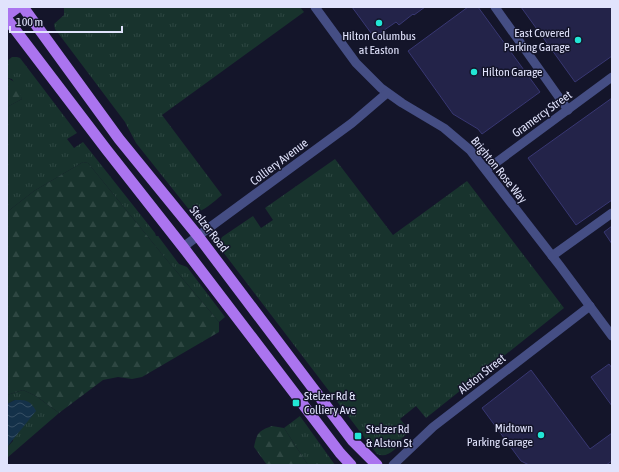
<svg xmlns="http://www.w3.org/2000/svg" width="619" height="472" viewBox="0 0 619 472" font-family="'Asap Condensed',sans-serif">
  <style>
    .grass { fill: url(#grass-tufts) }
    .forest { fill: url(#forest-firs) }
    .water { fill: url(#water-waves) }
    .building { fill: #232349; stroke: #383772 }
    .lines { fill: none; stroke-linecap: round; stroke-linejoin: round }
    .minor { stroke: #454e84; stroke-width: 9 }
    .major { stroke: #ab74ef; stroke-width: 11 }
    .poi-dot { fill: #22e6d6; stroke: #14152a; stroke-width: 1.5 }
    .labels { text-anchor: middle; stroke-width: 3; stroke-linejoin: round; paint-order: stroke }
    .poi-label { font-size: 12px; fill: #e1e3fc; stroke: #14152a; text-anchor: start }
    .street-label { font-size: 12px; fill: #e1e3fc; stroke: #14152a }
  </style>
  <defs>
    <pattern id="grass-tufts" width="24" height="20" patternUnits="userSpaceOnUse"><rect width="24" height="20" fill="#18332d"/><path d="M3 7l-1-3M5 7V3M7 7l1-3M15 17l-1-3M17 17v-4M19 17l1-3" fill="none" stroke="#2e4742"/></pattern>
    <pattern id="forest-firs" width="22" height="20" patternUnits="userSpaceOnUse"><rect width="22" height="20" fill="#18332d"/><path d="M5 1l3.5 6h-7zM16 11l3.5 6h-7z" fill="#2e4742"/></pattern>
    <pattern id="water-waves" width="16" height="10" patternUnits="userSpaceOnUse"><rect width="16" height="10" fill="#143149"/><path d="M0 5q4-4 8 0t8 0" fill="none" stroke="#364f64"/></pattern>
  </defs>
  <rect width="100%" height="100%" fill="#14152a"/>
  <g class="grass">
    <path d="M64,7H300L304,12L162,115L222,195C213,202 202,214 191,212L136,143L125,122L55,29L54,24L64,15Z"/>
    <polygon points="12,57 17,57 20,58 77,133 67,139 74,148 83,142 155,233 156,236 158,236 179,264 187,267 225,317 219,322 166,259 88,163 83,162 34,191 7,212 7,107 22,99 12,79 7,78 7,61"/>
    <path d="M335,159L393,235L467,181L564,308L426,418L416,406L400,419L410,431L401,439L403,441C396,448 388,459 377,454L220,248L219,243L222,237L253,216L261,228L273,220L265,208Z"/>
    <polygon points="23,390 36,396 59,413 7,458 7,447 13,441 15,400 7,404 7,395"/>
    <polygon points="300,416 335,465 308,465 284,428"/>
  </g>
  <g class="forest">
    <path d="M7,78C17,81 19,90 22,99L7,107Z"/>
    <polygon points="83,162 88,163 166,259 219,322 219,332 142,377 132,379 118,377 103,380 59,413 36,396 23,390 7,395 7,212 34,191"/>
    <path d="M272,426L284,428L308,465H267L254,447C257,433 258,431 272,426Z"/>
  </g>
  <path class="water" d="M15,400C26,400 30,400 36,411L7,447V404Z"/>
  <g class="building">
    <polygon points="352,7 425,7 414,15 413,14 399,25 396,22 374,37"/>
    <polygon points="468,7 478,7 540,92 482,134 478,129 453,114 408,51"/>
    <polygon points="521,7 612,7 612,56 575,82"/>
    <polygon points="612,98 612,200 576,225 528,158"/>
    <polygon points="612,226 612,244 604,232"/>
    <polygon points="609,364 612,368 612,406 591,377"/>
    <polygon points="531,370 590,449 612,433 612,461 606,465 529,465 521,461 482,408"/>
  </g>
  <g class="lines">
    <g class="minor">
      <polyline points="315,7 356,63 381,88 402,103 444,128 470,150 560,266 612,336"/>
      <polyline points="495,7 568,110"/>
      <polyline points="486,170 612,77"/>
      <polyline points="183,247 352,123 387,93"/>
      <polyline points="552,256 612,213"/>
      <polyline points="393,465 433,427 590,306"/>
    </g>
    <g class="major">
      <polyline points="23,7 119,139 198,236 352,440 377,465"/>
      <polyline points="7,15 18,7"/>
      <polyline points="7,19 106,149 183,247 340,453 351,465"/>
    </g>
  </g>
  <g class="poi-dot">
    <circle cx="379" cy="23" r="4"/>
    <circle cx="578" cy="40" r="4"/>
    <circle cx="474" cy="72" r="4"/>
    <rect x="292" y="399" width="8" height="8" rx="2"/>
    <circle cx="541" cy="435" r="4"/>
    <rect x="354" y="432" width="8" height="8" rx="2"/>
  </g>
  <g class="labels">
    <g class="poi-label">
      <text x="570" y="37" text-anchor="end">East Covered<tspan x="570" dy="14">Parking Garage</tspan></text>
      <text x="379" y="40" text-anchor="middle">Hilton Columbus<tspan x="379" dy="14">at Easton</tspan></text>
      <text x="482" y="76">Hilton Garage</text>
      <text x="304" y="400">Stelzer Rd &amp;<tspan x="304" dy="14">Colliery Ave</tspan></text>
      <text x="533" y="432" text-anchor="end">Midtown<tspan x="533" dy="14">Parking Garage</tspan></text>
      <text x="366" y="433">Stelzer Rd<tspan x="366" dy="14">&amp; Alston St</tspan></text>
    </g>
    <g class="street-label">
      <text transform="translate(542 114) rotate(-36)" y="4">Gramercy Street</text>
      <text transform="translate(279 162) rotate(-37)" y="4">Colliery Avenue</text>
      <text transform="translate(499 170) rotate(51)" y="4">Brighton Rose Way</text>
      <text transform="translate(209 229) rotate(52)" y="4">Stelzer Road</text>
      <text transform="translate(482 374) rotate(-38)" y="4">Alston Street</text>
    </g>
  </g>
  <rect width="619" height="472" fill="none" stroke="#e1e3fc" stroke-width="16"/>
  <path d="M10 26v6h112v-6" fill="none" stroke="#e1e3fc" stroke-width="2"/>
  <text x="16" y="26" font-size="12" fill="#e1e3fc" stroke="#14152a" stroke-width="3" paint-order="stroke">100 m</text>
</svg>
